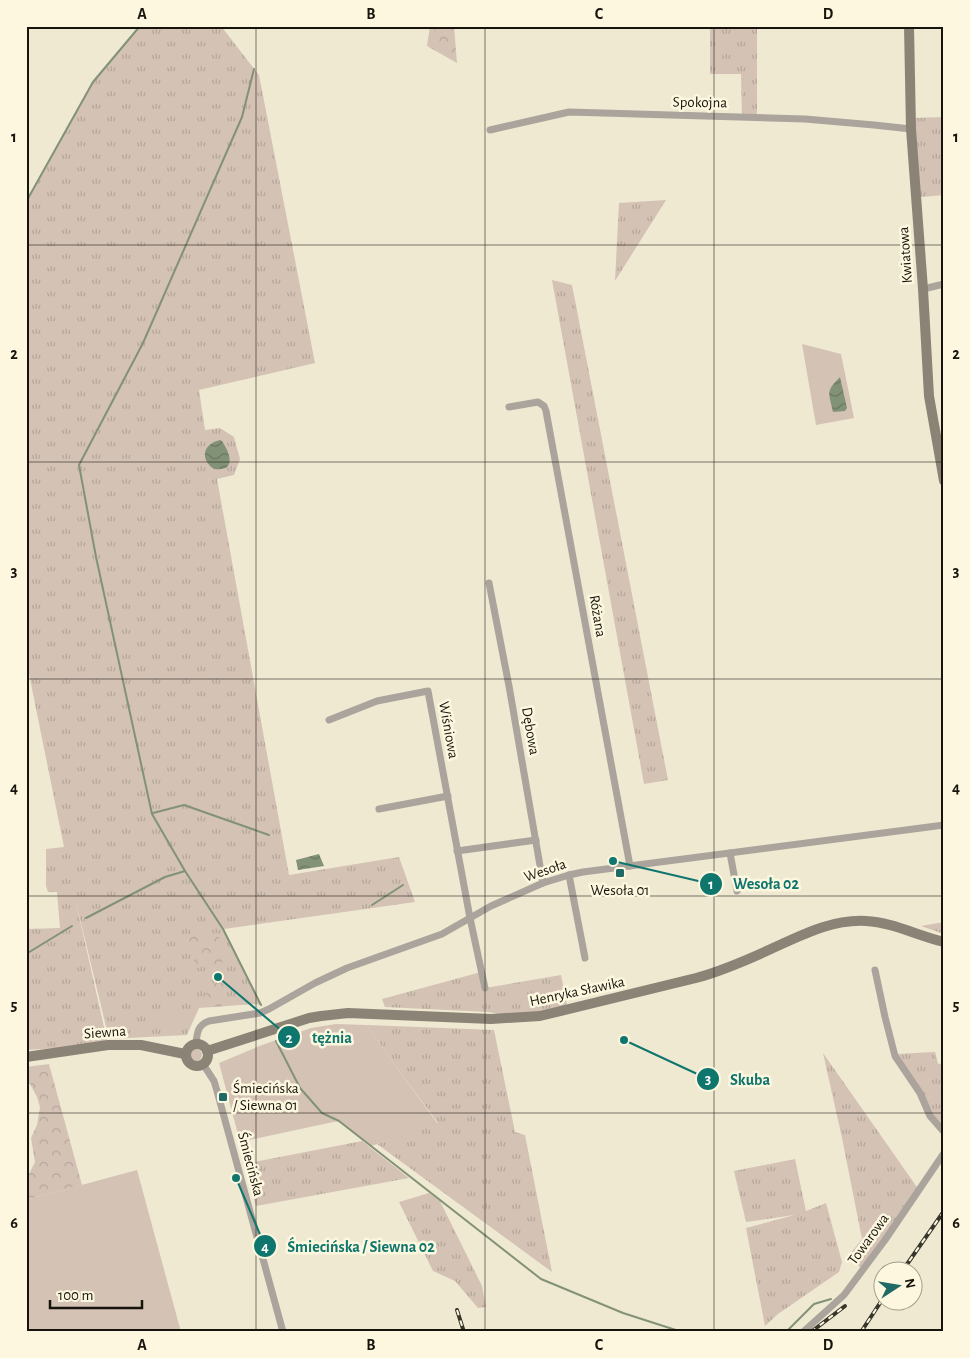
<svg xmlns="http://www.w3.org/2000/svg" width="970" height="1358" viewBox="0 0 970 1358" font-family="'Alegreya Sans',sans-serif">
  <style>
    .grass { fill: url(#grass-tufts) }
    .forest { fill: url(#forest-crowns) }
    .garden { fill: #d4c2b5 }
    .water { fill: url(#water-waves) }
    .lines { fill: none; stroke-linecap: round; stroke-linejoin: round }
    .stream { stroke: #829277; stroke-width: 2 }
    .street { stroke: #aaa49c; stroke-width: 7 }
    .secondary { stroke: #8c8377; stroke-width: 10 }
    .rail-casing { stroke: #38352b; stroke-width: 4 }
    .rail { stroke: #fdf7df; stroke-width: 2; stroke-dasharray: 5.5; stroke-linecap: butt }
    .grid { fill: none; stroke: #16140c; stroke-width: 1; stroke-opacity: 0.55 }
    .poi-dot { fill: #1f6a65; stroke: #fdf7df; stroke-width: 2 }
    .labels { text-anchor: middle; stroke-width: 5; stroke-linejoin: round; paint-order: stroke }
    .street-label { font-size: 15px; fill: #16140c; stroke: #fdf7df }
    .poi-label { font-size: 15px; fill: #16140c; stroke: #fdf7df }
    .leader { fill: none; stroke: #0f766e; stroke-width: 2 }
    .callout-dot { fill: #0f766e; stroke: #fdf7df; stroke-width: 2 }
    .mark-label { font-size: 15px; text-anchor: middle; font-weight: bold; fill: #fff }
    .callout-label { font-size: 16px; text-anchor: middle; font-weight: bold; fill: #0f766e; stroke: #fdf7df; stroke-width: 5; stroke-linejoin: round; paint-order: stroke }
    .neatline { fill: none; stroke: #16140c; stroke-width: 2 }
    .grid-label { font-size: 16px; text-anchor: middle; font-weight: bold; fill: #16140c }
  </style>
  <defs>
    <pattern id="grass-tufts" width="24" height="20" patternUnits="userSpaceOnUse" patternTransform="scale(1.25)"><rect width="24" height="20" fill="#d4c2b5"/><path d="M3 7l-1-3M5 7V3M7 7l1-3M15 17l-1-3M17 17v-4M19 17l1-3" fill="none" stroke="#b5a69a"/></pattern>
    <pattern id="forest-crowns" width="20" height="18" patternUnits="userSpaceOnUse" patternTransform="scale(1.25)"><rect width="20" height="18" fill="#d4c2b5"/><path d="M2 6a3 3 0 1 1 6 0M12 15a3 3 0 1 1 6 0" fill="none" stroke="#b5a69a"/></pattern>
    <pattern id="water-waves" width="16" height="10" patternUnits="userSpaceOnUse" patternTransform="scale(1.25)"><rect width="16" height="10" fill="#829277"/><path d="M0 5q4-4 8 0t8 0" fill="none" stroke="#697660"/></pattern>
  </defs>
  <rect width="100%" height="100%" fill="#efe9d2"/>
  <g class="grass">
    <polygon points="140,26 221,26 259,75 315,363 199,390 205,430 220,428 234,437 240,459 234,475 217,479 289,875 399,857 415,902 224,929 261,1005 254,1004 199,1008 187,1035 109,1039 75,898 108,1045 26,1050 26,929 60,928 57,892 48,892 46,886 46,849 64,847 29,674 26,673 26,202 93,82"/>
    <polygon points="710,26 757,26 757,118 742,117 741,74 710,74"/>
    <polygon points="944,117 944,195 922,197 916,193 911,118"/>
    <polygon points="666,200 615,281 619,203"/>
    <polygon points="552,280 572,285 668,780 644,784"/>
    <polygon points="944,922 944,933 941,933 921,926"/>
    <polygon points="481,972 485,994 485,988 561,975 568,1010 522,1018 488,1012 385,1007 382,999"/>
    <polygon points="367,1025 494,1030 515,1132 525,1135 552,1272 377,1144 438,1123 391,1060"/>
    <circle cx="196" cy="1055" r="6"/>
    <polygon points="935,1052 938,1064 944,1063 944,1129 934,1118 897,1054"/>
    <polygon points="823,1053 919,1190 864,1269 846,1259 862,1239 842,1138"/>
    <polygon points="362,1141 409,1178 256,1206 244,1164"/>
    <polygon points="795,1159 806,1211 826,1203 842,1262 839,1272 778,1314 765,1326 746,1228 794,1215 746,1222 734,1171"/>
    <polygon points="429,1193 440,1201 482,1286 486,1307 478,1308 455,1281 433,1271 399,1202"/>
  </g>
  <g class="forest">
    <polygon points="430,26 454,26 457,63 427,46"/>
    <polygon points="217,933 230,961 196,968 188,937"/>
    <polygon points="224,983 226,1006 207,1007 206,984"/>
    <polygon points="49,1064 82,1185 26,1200 27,1178 35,1162 31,1138 37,1125 40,1107 37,1097 30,1084 26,1081 26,1067"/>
  </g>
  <g class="garden">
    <polygon points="802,344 841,354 854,418 816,425"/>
    <polygon points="180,1014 180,1027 151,1028 150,1015"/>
    <polygon points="336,1024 367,1025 391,1060 438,1124 371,1146 338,1121 240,1142 219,1063 262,1045 311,1028"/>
    <polygon points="137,1170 181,1332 26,1332 26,1200"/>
  </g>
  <g class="water">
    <path d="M840,377L847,408L845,411L833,412C829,392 825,392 840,377Z"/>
    <path d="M220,440L222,441C230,453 237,472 214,469C200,460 202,444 220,440Z"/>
    <polygon points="319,854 324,866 298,870 296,860"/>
  </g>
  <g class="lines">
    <g class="stream">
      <polyline points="26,202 93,82 140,26"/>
      <polyline points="153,813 184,805 269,835"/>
      <polyline points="185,871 152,814 96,557 79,465 143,343 242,117 254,69"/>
      <polyline points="372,905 403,885"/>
      <polyline points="86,918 165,877 185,871 223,929 261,1005"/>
      <polyline points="26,954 72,926"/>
      <polyline points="276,1041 300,1088 322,1113 339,1121 541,1279 623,1313 682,1332"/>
      <polyline points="786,1332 814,1304 831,1299"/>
    </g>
    <g class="street">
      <polyline points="490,130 569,112 805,119 874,125 911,129"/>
      <polyline points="923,289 944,284"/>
      <polyline points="509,407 538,402 544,406 546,411 630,866"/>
      <polyline points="489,583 509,686 543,883"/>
      <polyline points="329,720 377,701 428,691 470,918 485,988"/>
      <polyline points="379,809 448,796"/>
      <polyline points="457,851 536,840"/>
      <polyline points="730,853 737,891"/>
      <polyline points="569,875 585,958"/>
      <polyline points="875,970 885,1017 895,1056 920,1093 930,1116 944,1132"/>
      <path d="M196,1044C197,1032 198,1025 209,1021L260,1013L269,1009L315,983L347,968L442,934L491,906L543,883L569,875L583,872L944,825"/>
      <polyline points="203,1064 214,1081 217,1091 283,1332"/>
      <polyline points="803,1332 844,1295 885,1240 944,1153"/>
    </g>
    <g class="secondary">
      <polyline points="909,26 911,129 923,289 929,396 944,481"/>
      <circle cx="197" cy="1055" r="11"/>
      <path d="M207,1051L309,1018L321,1016L348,1013L491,1019L540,1016L696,978C722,971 747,960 771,949C802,935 832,919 866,921C891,922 919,936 944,942"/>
      <polyline points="26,1057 108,1045 141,1045 185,1054"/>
    </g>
    <g class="rail-casing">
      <g id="rail">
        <polyline points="903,1270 944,1211"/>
        <polyline points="457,1310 464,1332"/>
        <polyline points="811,1332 845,1306"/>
        <polyline points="861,1332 882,1300"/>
      </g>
    </g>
    <use href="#rail" class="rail"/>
  </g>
  <path class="grid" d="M256,26V1332M485,26V1332M714,26V1332M26,245H944M26,462H944M26,679H944M26,896H944M26,1113H944"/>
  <g class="poi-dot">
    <rect x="615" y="868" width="10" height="10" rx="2.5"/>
    <rect x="218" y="1092" width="10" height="10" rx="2.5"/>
  </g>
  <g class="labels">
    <g class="street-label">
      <text transform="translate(700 102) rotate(1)" y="5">Spokojna</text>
      <text transform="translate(905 255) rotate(-94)" y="5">Kwiatowa</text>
      <text transform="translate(598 616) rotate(80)" y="5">Różana</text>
      <text transform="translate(449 730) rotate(80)" y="5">Wiśniowa</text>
      <text transform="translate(531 731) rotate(80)" y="5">Dębowa</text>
      <text transform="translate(545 870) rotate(-19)" y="5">Wesoła</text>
      <text transform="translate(577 991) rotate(-12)" y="5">Henryka Sławika</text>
      <text transform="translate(105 1032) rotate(-4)" y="5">Siewna</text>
      <text transform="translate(251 1164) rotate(75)" y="5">Śmiecińska</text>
      <text transform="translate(868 1239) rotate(-54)" y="5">Towarowa</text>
    </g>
    <g class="poi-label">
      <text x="620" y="895">Wesoła 01</text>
      <text x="233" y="1093" text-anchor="start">Śmiecińska<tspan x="233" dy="17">/ Siewna 01</tspan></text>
    </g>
  </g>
  <path class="leader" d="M613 861L711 884M218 977L289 1037M624 1040L708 1079M236 1178L265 1246"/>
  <g class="callout-dot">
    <circle cx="613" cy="861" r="5"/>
    <circle cx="218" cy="977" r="5"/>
    <circle cx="624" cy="1040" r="5"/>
    <circle cx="236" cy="1178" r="5"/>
    <circle cx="711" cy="884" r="12"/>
    <circle cx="289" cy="1037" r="12"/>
    <circle cx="708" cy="1079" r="12"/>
    <circle cx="265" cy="1246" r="12"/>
  </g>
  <g class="mark-label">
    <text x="711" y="889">1</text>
    <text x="289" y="1043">2</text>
    <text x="708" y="1084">3</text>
    <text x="265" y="1252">4</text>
  </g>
  <g class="callout-label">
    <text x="766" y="889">Wesoła 02</text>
    <text x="332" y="1043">tężnia</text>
    <text x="750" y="1085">Skuba</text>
    <text x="361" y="1252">Śmiecińska / Siewna 02</text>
  </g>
  <rect width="970" height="1358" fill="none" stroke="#fdf7df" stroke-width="55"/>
  <g transform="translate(898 1286) rotate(78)"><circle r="24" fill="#fdf7df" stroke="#a19c8b"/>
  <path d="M0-4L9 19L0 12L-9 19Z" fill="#1f6a65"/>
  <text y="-8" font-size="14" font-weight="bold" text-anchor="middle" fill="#16140c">N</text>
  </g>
  <path d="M50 1300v8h92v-8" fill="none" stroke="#16140c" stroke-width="2.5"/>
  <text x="58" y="1300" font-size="15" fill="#16140c" stroke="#fdf7df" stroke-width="4" paint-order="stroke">100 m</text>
  <rect x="28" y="28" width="914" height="1302" class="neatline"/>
  <g class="grid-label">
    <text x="142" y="19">A</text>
    <text x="371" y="19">B</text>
    <text x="599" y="19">C</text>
    <text x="828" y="19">D</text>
    <text x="14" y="142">1</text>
    <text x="956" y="142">1</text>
    <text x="14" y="359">2</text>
    <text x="956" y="359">2</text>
    <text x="14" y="576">3</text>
    <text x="956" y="576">3</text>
    <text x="14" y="793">4</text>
    <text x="956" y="793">4</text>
    <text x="14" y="1010">5</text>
    <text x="956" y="1010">5</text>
    <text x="14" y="1228">6</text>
    <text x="956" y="1228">6</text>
    <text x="142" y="1350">A</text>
    <text x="371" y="1350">B</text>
    <text x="599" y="1350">C</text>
    <text x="828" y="1350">D</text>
  </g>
</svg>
